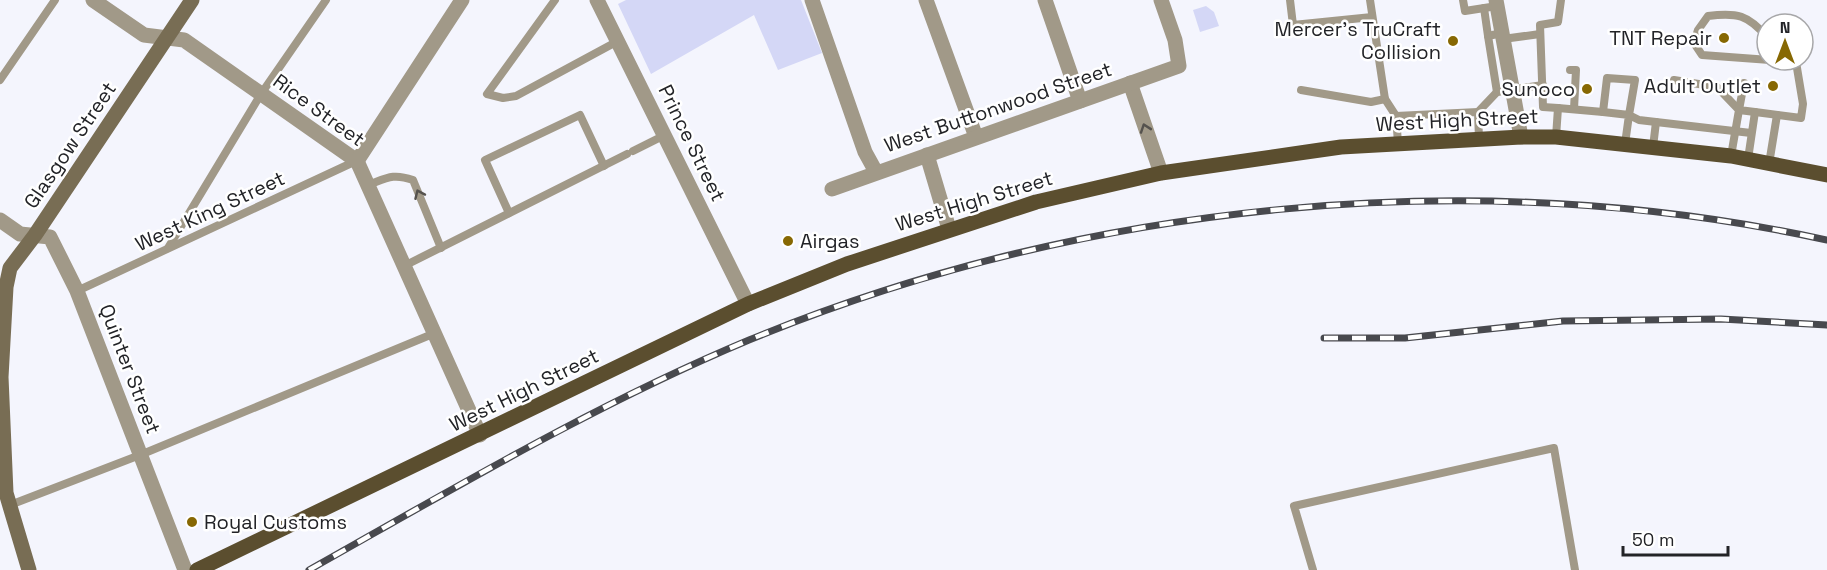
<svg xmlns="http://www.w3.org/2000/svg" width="1827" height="570" viewBox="0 0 1827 570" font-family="'Space Grotesk',sans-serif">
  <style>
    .green { fill: #d4d7f6 }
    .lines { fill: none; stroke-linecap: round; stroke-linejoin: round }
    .lane { stroke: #a19988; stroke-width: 8 }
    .street { stroke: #a19988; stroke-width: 15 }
    .secondary { stroke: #786d54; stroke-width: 15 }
    .primary { stroke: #5b4e2f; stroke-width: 15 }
    .rail-casing { stroke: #48494e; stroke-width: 7 }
    .rail { stroke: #fff; stroke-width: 4.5; stroke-dasharray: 14; stroke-linecap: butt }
    .oneway { stroke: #55524e }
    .poi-dot { fill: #876803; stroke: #fff; stroke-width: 2 }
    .labels { text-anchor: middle; stroke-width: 5; stroke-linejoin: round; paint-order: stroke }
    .poi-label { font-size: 20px; fill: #222327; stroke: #fff; text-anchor: end }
    .street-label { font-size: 20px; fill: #222327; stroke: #fff }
  </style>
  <rect width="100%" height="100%" fill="#f4f5fd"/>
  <g class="green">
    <polygon points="626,0 801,0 822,53 778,70 754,15 651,74 618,4"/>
    <polygon points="1206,6 1214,12 1219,26 1200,32 1193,10"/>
  </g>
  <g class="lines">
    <g class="lane">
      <polyline points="555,0 487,94 503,98 516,96 618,41"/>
      <polyline points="1290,0 1293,25 1372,17"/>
      <polyline points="1370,0 1385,99 1396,116"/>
      <polyline points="1463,0 1465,11 1497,6"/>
      <polyline points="1484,8 1488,36"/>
      <polyline points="1502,33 1488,36 1497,92 1543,85"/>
      <path d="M1767,37C1748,15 1737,12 1708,16L1698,30L1694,43L1702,55L1796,62"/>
      <polyline points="1503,39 1540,34"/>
      <polyline points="1570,70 1576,70 1574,109"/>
      <polyline points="0,80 55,0"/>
      <polyline points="1674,80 1717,87 1739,110 1731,156"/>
      <polyline points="1744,83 1739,110 1755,112"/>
      <polyline points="1301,90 1371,102 1385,99"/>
      <polyline points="1558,108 1603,112"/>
      <polyline points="1478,112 1497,92"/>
      <polyline points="1556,137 1558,108 1543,107 1540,25 1558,22 1561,0"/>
      <polyline points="1398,143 1396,116 1478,112 1479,139"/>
      <polyline points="1625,144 1629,115 1603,112 1607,78 1635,80 1629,115 1639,120 1656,122"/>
      <polyline points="1653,147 1656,122 1751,133"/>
      <polyline points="633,151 665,135"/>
      <polyline points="1748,159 1755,112 1801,118 1803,104 1796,62 1794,61"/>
      <polyline points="1769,164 1777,115"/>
      <path d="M368,185C387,178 393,173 413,180L441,248"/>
      <polyline points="509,213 485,160 580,115 604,166"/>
      <polyline points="168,248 261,94 326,0"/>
      <polyline points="404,266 627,154"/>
      <polyline points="77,291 356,161"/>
      <polyline points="10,505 140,455 435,333"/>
      <polyline points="1313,570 1294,506 1554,448 1575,570"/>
    </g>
    <g class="street">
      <polyline points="93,0 144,35 184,40 357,161 480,435"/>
      <polyline points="597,0 748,304"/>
      <polyline points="812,0 865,152 876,172"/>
      <polyline points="926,0 976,137"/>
      <polyline points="1045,0 1080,101"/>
      <polyline points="1496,0 1521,137"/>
      <polyline points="1130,83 1161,173"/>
      <polyline points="927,155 949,229"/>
      <polyline points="357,161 462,0"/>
      <polyline points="832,189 1179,66 1175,40 1161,0"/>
      <polyline points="0,220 20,234 50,237 77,291 185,570"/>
    </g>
    <polyline class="secondary" points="29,570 6,493 1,377 6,287 10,268 35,235 192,0"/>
    <polyline class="primary" points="197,570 748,304 847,264 1036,202 1161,173 1341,147 1521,137 1556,137 1731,156 1827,175"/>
    <g class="rail-casing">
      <g id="rail">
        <polyline points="1324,338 1405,338 1563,321 1721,319 1827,325"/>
        <path d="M309,570C453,489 596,404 749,340C1084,202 1472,163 1827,240"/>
      </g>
    </g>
    <use href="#rail" class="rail"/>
  </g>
  <defs><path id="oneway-chevron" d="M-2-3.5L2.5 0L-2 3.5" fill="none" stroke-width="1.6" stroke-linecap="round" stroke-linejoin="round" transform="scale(1.5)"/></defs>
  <g class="oneway">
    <use href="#oneway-chevron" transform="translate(1145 128) rotate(-109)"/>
    <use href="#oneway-chevron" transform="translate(419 194) rotate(-114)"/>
  </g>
  <g class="poi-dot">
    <circle cx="1724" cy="38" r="6"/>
    <circle cx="1453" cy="41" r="6"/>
    <circle cx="1773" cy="86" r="6"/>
    <circle cx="1587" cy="89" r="6"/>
    <circle cx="788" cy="241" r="6"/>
    <circle cx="192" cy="522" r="6"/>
  </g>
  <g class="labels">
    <g class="poi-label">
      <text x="1441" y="36">Mercer's TruCraft<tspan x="1441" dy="23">Collision</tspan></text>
      <text x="1712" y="45">TNT Repair</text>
      <text x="1761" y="93">Adult Outlet</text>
      <text x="1575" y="96">Sunoco</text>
      <text x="800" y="248" text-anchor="start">Airgas</text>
      <text x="204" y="529" text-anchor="start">Royal Customs</text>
    </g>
    <g class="street-label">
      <text transform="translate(998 107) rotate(-19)" y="7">West Buttonwood Street</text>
      <text transform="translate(319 110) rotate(36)" y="7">Rice Street</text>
      <text transform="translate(1457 120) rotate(-3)" y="7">West High Street</text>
      <text transform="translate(692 143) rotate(64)" y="7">Prince Street</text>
      <text transform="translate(70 145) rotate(-56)" y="7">Glasgow Street</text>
      <text transform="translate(974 201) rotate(-17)" y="7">West High Street</text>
      <text transform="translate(210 211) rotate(-25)" y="7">West King Street</text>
      <text transform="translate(130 369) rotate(69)" y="7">Quinter Street</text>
      <text transform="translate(524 390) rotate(-26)" y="7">West High Street</text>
    </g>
  </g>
  <g transform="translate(1785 42)"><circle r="28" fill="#ffffff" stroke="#a7a7a9" stroke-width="1.5"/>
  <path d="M0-4.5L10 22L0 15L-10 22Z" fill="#876803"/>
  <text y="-9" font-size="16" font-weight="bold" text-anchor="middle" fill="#222327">N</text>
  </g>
  <path d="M1623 546v9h105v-9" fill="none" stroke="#222327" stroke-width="3"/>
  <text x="1632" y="546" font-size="18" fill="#222327" stroke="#ffffff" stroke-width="4.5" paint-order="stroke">50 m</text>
</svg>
